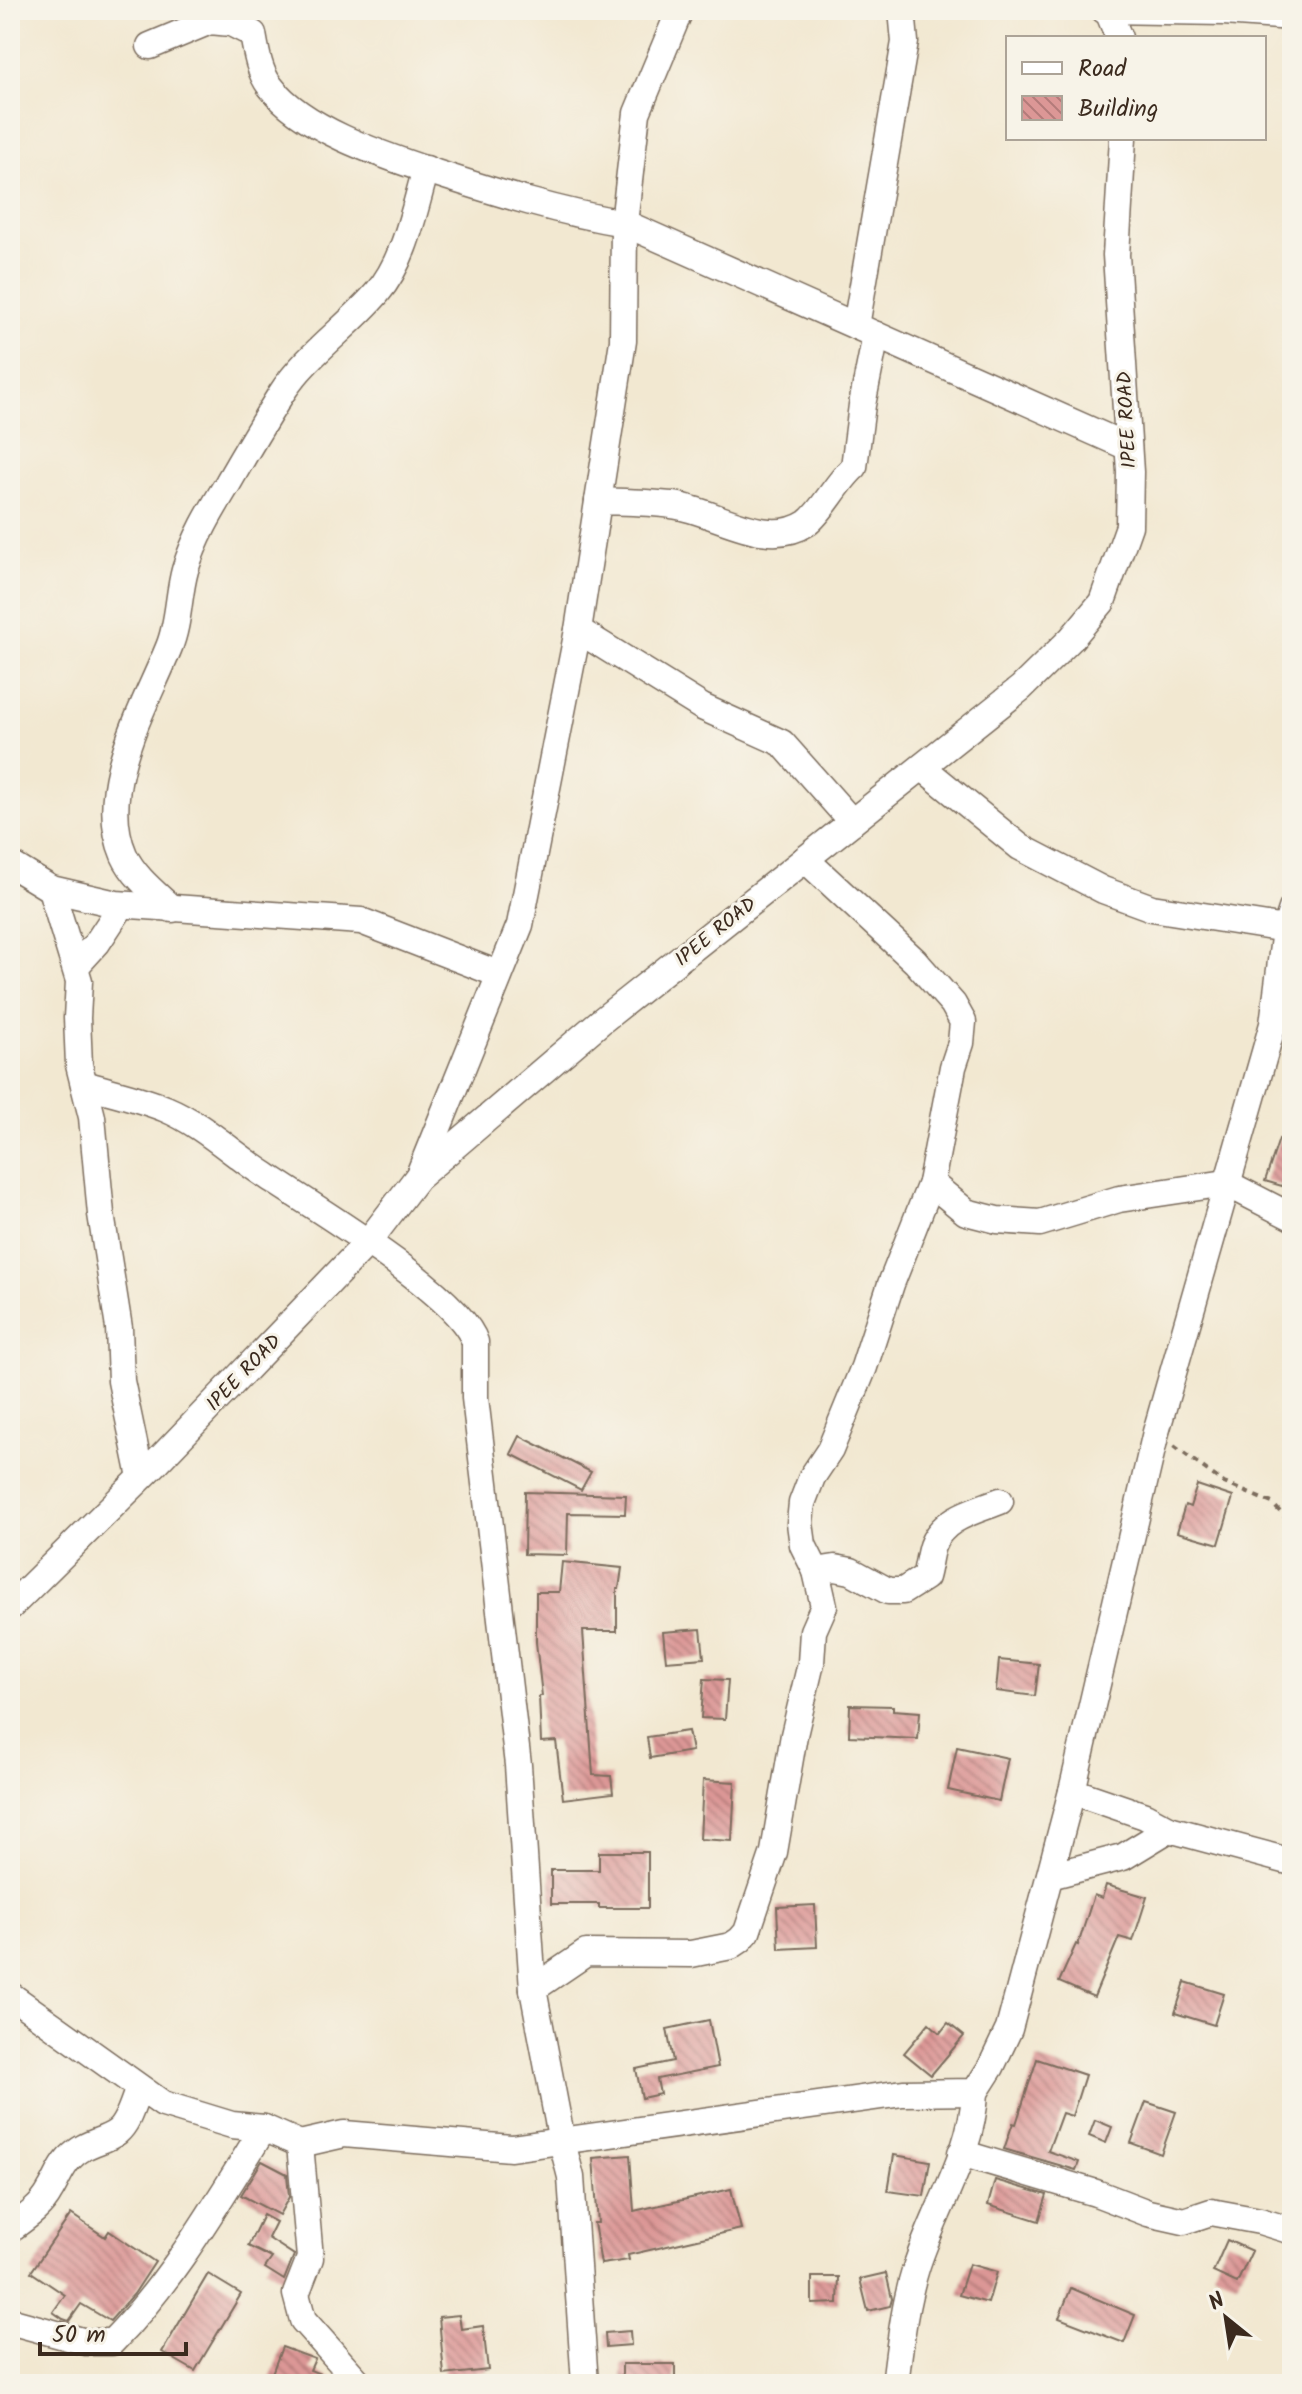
<svg xmlns="http://www.w3.org/2000/svg" width="1302" height="2394" viewBox="0 0 1302 2394" font-family="Kalam,sans-serif">
  <style>
    .building { fill: url(#building-back-hatch) }
    .lines { fill: none; stroke-linecap: round; stroke-linejoin: round }
    .minor-casing { stroke: #7b6c5d; stroke-width: 29 }
    .path { stroke: #7b6c5d; stroke-width: 4; stroke-dasharray: 6 6; stroke-linecap: butt }
    .minor { stroke: #fff; stroke-width: 26 }
    .labels { text-anchor: middle; stroke-width: 6; stroke-linejoin: round; paint-order: stroke }
    .street-label { font-size: 20px; fill: #3b2a1e; stroke: #f7f3e8 }
  </style>
  <defs>
    <pattern id="building-back-hatch" width="6" height="6" patternUnits="userSpaceOnUse" patternTransform="scale(2)"><rect width="6" height="6" fill="#dc9796"/><path d="M-1 5l2 2M0 0l6 6M5-1l2 2" fill="none" stroke="#b47b7a"/></pattern>
  </defs>
  <rect width="100%" height="100%" fill="#f7f3e8"/>
  <filter id="ink" filterUnits="userSpaceOnUse"><feTurbulence type="fractalNoise" baseFrequency=".0125" numOctaves="2"/><feDisplacementMap in="SourceGraphic" scale="16" xChannelSelector="R" yChannelSelector="G"/><feConvolveMatrix kernelMatrix="1 2 1 2 8 2 1 2 1" color-interpolation-filters="sRGB"/></filter>
  <filter id="wash" filterUnits="userSpaceOnUse"><feTurbulence type="fractalNoise" baseFrequency=".006" numOctaves="4" result="noise"/><feDisplacementMap in="SourceGraphic" scale="32" xChannelSelector="R" yChannelSelector="G"/><feGaussianBlur stdDeviation="1.8" result="paint"/><feColorMatrix in="noise" values="0 0 0 0 0 0 0 0 0 0 0 0 0 0 0 0 0 1.4 0 .05"/><feComposite in="paint" operator="in"/></filter>
  <g filter="url(#wash)">
    <rect width="100%" height="100%" fill="#f2e8d1"/>
    <g id="blocks">
      <g class="building">
        <polygon points="1279,1139 1292,1143 1292,1189 1265,1181"/>
        <polygon points="520,1436 591,1472 581,1490 511,1454"/>
        <polygon points="1197,1485 1233,1497 1219,1544 1177,1532 1185,1505 1190,1507"/>
        <polygon points="525,1492 626,1495 625,1514 568,1513 567,1555 524,1554"/>
        <polygon points="562,1562 622,1568 619,1589 617,1589 617,1631 583,1631 593,1775 611,1776 613,1793 563,1799 556,1741 541,1742 539,1696 542,1696 536,1642 536,1592 559,1592"/>
        <polygon points="701,1629 704,1658 666,1661 663,1632"/>
        <polygon points="999,1660 1039,1664 1035,1696 996,1691"/>
        <polygon points="704,1679 728,1680 725,1719 701,1718"/>
        <polygon points="850,1705 893,1706 893,1710 920,1712 918,1739 849,1736"/>
        <polygon points="688,1731 692,1751 650,1758 647,1737"/>
        <polygon points="957,1747 1008,1758 999,1801 948,1790"/>
        <polygon points="703,1780 735,1782 732,1841 700,1839"/>
        <polygon points="599,1852 648,1852 648,1908 599,1908 599,1904 551,1904 551,1870 599,1870"/>
        <polygon points="1106,1885 1147,1897 1133,1941 1119,1937 1094,1997 1059,1982 1076,1944 1078,1945 1094,1895 1102,1898"/>
        <polygon points="815,1905 817,1947 779,1949 777,1907"/>
        <polygon points="1185,1982 1224,1994 1214,2025 1175,2013"/>
        <polygon points="709,2020 718,2067 657,2079 660,2094 642,2098 636,2069 673,2061 667,2029"/>
        <polygon points="929,2023 940,2033 948,2023 964,2036 931,2075 904,2053"/>
        <polygon points="1037,2059 1085,2075 1072,2116 1062,2113 1048,2151 1079,2162 1076,2170 1004,2149 1013,2123 1016,2124"/>
        <polygon points="1146,2102 1176,2112 1161,2154 1131,2143"/>
        <polygon points="1095,2120 1112,2127 1106,2143 1089,2136"/>
        <polygon points="630,2155 634,2211 731,2189 741,2229 628,2255 629,2260 601,2264 594,2223 598,2223 593,2158"/>
        <polygon points="894,2155 930,2161 924,2196 888,2191"/>
        <polygon points="262,2161 287,2174 289,2197 279,2215 241,2195"/>
        <polygon points="995,2180 1047,2195 1039,2221 988,2205"/>
        <polygon points="71,2214 105,2237 109,2231 155,2262 134,2294 110,2321 81,2304 69,2321 63,2319 53,2312 65,2295 31,2272"/>
        <polygon points="263,2215 276,2222 268,2238 294,2255 284,2280 265,2268 272,2258 248,2246"/>
        <polygon points="1227,2240 1252,2251 1237,2283 1213,2272"/>
        <polygon points="969,2264 997,2272 988,2303 959,2295"/>
        <polygon points="886,2273 892,2299 890,2306 868,2311 860,2279"/>
        <polygon points="208,2274 241,2294 195,2371 162,2352"/>
        <polygon points="812,2277 839,2277 838,2303 812,2304"/>
        <polygon points="1071,2288 1135,2315 1124,2343 1059,2318"/>
        <polygon points="459,2315 461,2329 483,2326 488,2370 444,2375 439,2317"/>
        <polygon points="630,2331 631,2345 606,2347 605,2333"/>
        <polygon points="282,2347 315,2359 310,2370 335,2380 339,2384 268,2384"/>
        <rect x="622" y="2364" width="53" height="20"/>
      </g>
    </g>
  </g>
  <g filter="url(#ink)">
    <use href="#blocks" fill-opacity="0" stroke="#7b6c5d" stroke-width="2"/>
    <g class="lines">
      <g class="minor-casing">
        <g id="minor">
          <polyline points="1104,10 1224,12 1292,17"/>
          <polyline points="1108,11 1119,38"/>
          <path d="M150,46L210,21L231,23L253,34C256,51 259,72 270,86C303,130 385,156 436,173C498,193 559,212 624,223L1128,447"/>
          <polyline points="856,326 905,42 902,10"/>
          <path d="M598,501C623,502 648,502 672,505C715,510 766,550 807,523C822,512 837,482 854,467L862,405L876,335"/>
          <polyline points="578,630 702,707 782,743 852,822"/>
          <polyline points="922,767 1020,847 1103,890 1152,908 1292,930"/>
          <polyline points="10,864 51,889 116,904 361,921 498,974"/>
          <polyline points="51,889 79,981 77,1018 79,1065 92,1117 101,1214 119,1328 121,1381 141,1477"/>
          <path d="M172,909C155,893 134,877 124,855C95,788 145,707 169,647C179,623 178,595 185,570C195,537 211,511 228,483C245,453 263,423 281,394C306,355 347,328 377,293C405,261 414,210 426,169"/>
          <polyline points="76,966 97,943 122,905"/>
          <path d="M84,1084C111,1092 140,1098 166,1109C202,1124 234,1155 267,1176C313,1207 460,1294 475,1342V1398L518,1765L533,1989L562,2142L571,2177L585,2384"/>
          <polyline points="419,1175 520,925 578,630 623,341 624,223 637,113 680,10"/>
          <polyline points="931,1183 966,1212 997,1220 1040,1223 1119,1199 1226,1183 1292,1217"/>
          <path d="M816,1571L835,1568L851,1571L888,1591H903L925,1577C928,1567 929,1555 932,1546C943,1517 975,1511 1000,1501"/>
          <polyline points="10,1607 155,1464 368,1242 417,1178 600,1022 1021,688 1071,639 1102,602 1129,526 1130,472 1116,255 1123,138"/>
          <polyline points="1072,1791 1145,1816 1169,1829 1292,1862"/>
          <polyline points="1050,1876 1123,1857 1169,1829"/>
          <polyline points="533,1989 586,1953 691,1954 731,1946 740,1940 747,1932 774,1852 794,1735 811,1663 813,1631 824,1606 816,1571 803,1545 800,1523 802,1503 812,1477 830,1450 864,1367 891,1284 931,1183 953,1067 961,1043 963,1022 953,1004 915,961 805,859"/>
          <polyline points="10,1995 163,2104 232,2125 264,2128 300,2144 344,2134 511,2148 903,2093 975,2092 991,2067 1009,2029 1072,1791 1156,1432 1273,1024 1285,930 1292,909"/>
          <polyline points="300,2144 310,2258 296,2294 303,2320 360,2384"/>
          <polyline points="961,2153 1096,2193 1148,2213 1184,2221 1211,2212 1260,2221 1292,2231"/>
          <path d="M10,2229C25,2218 41,2208 50,2191C57,2180 60,2169 69,2159C86,2141 102,2143 117,2132C129,2122 133,2102 139,2088"/>
          <path d="M10,2319L13,2322L86,2342H112C173,2280 218,2201 264,2128"/>
          <path d="M895,2384C900,2345 904,2306 916,2268C934,2210 973,2153 975,2092"/>
        </g>
      </g>
      <polyline class="path" points="1174,1446 1224,1483 1272,1503 1292,1525"/>
      <use href="#minor" class="minor"/>
    </g>
  </g>
  <g class="labels">
    <g class="street-label">
      <text transform="translate(1126 420) rotate(-93)" y="7">IPEE ROAD</text>
      <text transform="translate(715 931) rotate(-39)" y="7">IPEE ROAD</text>
      <text transform="translate(243 1372) rotate(-46)" y="7">IPEE ROAD</text>
    </g>
  </g>
  <rect width="1302" height="2394" fill="none" stroke="#f7f3e8" stroke-width="40"/>
  <rect x="1006" y="36" width="260" height="104" fill="#f7f3e8" stroke="#aca397" stroke-width="2"/>
  <rect x="1022" y="62" width="40" height="12" fill="#ffffff" stroke="#aca397" stroke-width="2"/>
  <text x="1078" y="76" font-size="24" fill="#3b2a1e">Road</text>
  <rect x="1022" y="96" width="40" height="24" fill="url(#building-back-hatch)" stroke="#aca397" stroke-width="2"/>
  <text x="1078" y="116" font-size="24" fill="#3b2a1e">Building</text>
  <g transform="translate(1226 2318) rotate(330)" stroke="#f7f3e8" stroke-width="6" paint-order="stroke">
  <path d="M0-6L14 30L0 20L-14 30Z" fill="#3b2a1e"/>
  <text y="-12" font-size="22" font-weight="bold" text-anchor="middle" fill="#3b2a1e">N</text>
  </g>
  <path d="M40 2342v12h146v-12" fill="none" stroke="#3b2a1e" stroke-width="4"/>
  <text x="52" y="2342" font-size="24" fill="#3b2a1e" stroke="#f7f3e8" stroke-width="6" paint-order="stroke">50 m</text>
</svg>
